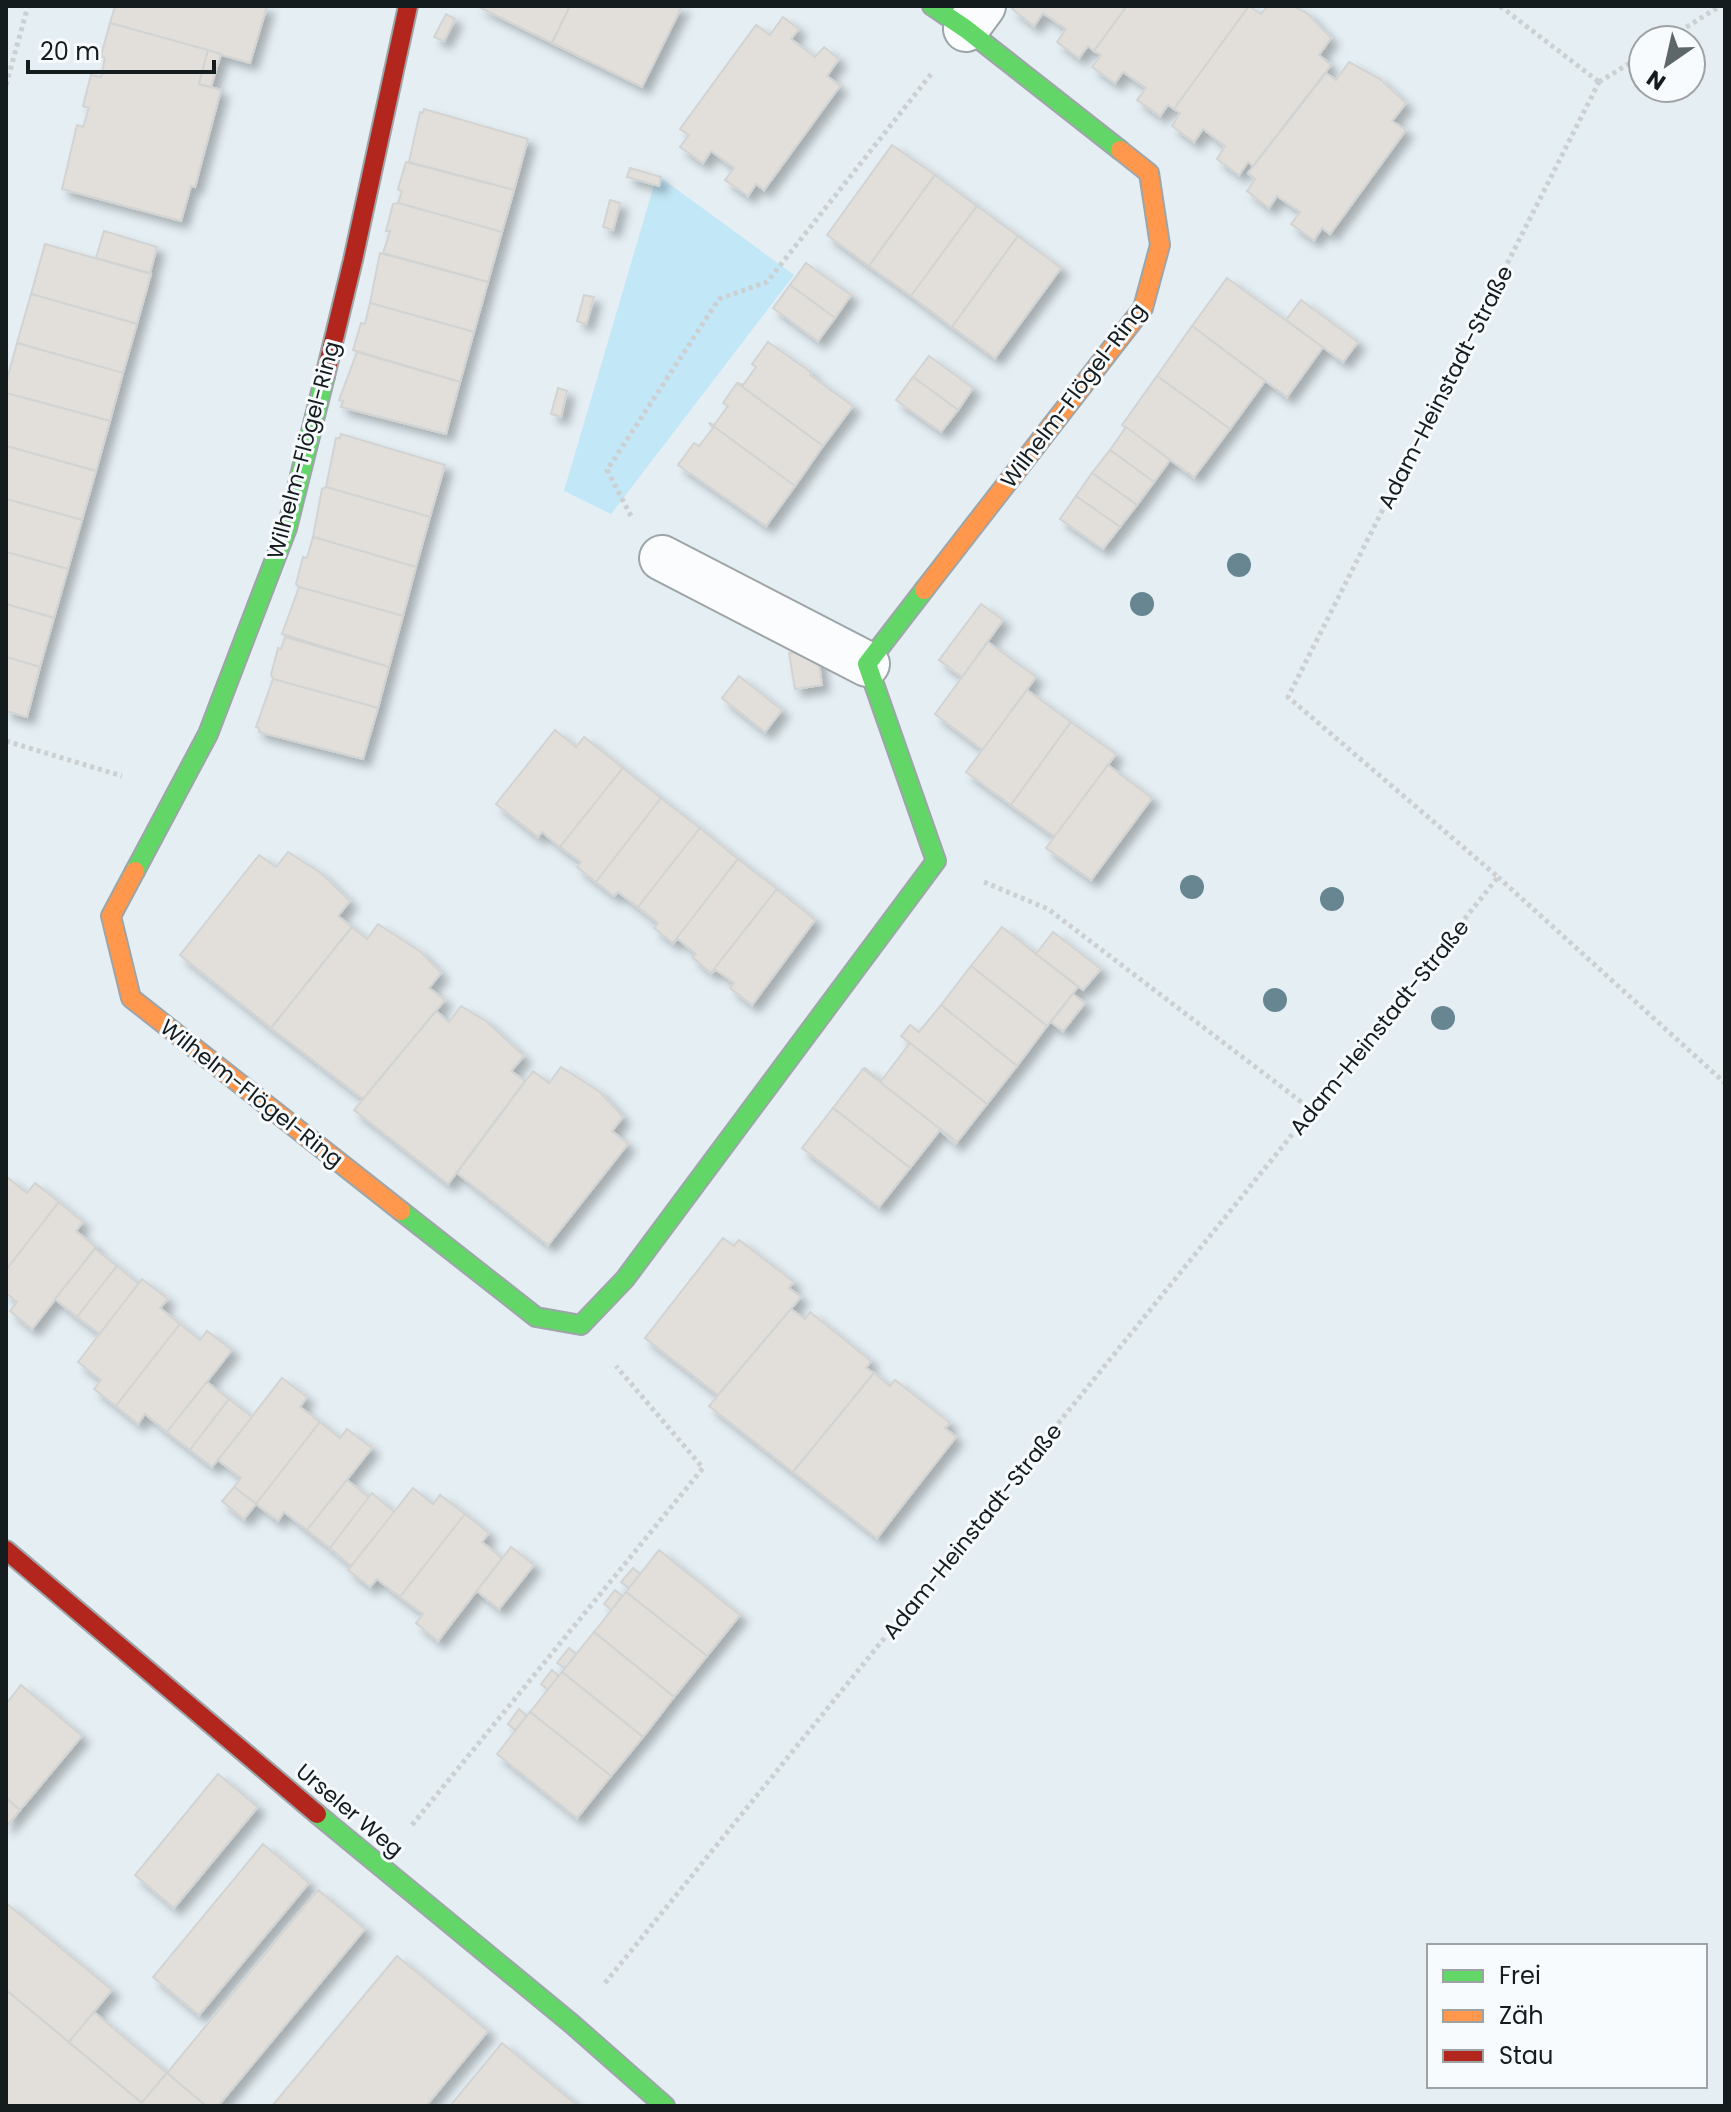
<svg xmlns="http://www.w3.org/2000/svg" width="1731" height="2112" viewBox="0 0 1731 2112" font-family="Poppins,sans-serif">
  <style>
    .green { fill: #c2e7f7 }
    .building { fill: #e2dfda; stroke: #d2d4d3; stroke-width: 2; filter: url(#shadow) }
    .lines { fill: none; stroke-linecap: round; stroke-linejoin: round }
    .street-casing { stroke: #9da5a9; stroke-width: 48 }
    .fast-casing { stroke: #9da5a9; stroke-width: 22 }
    .slow-casing { stroke: #9da5a9; stroke-width: 22 }
    .jam-casing { stroke: #9da5a9; stroke-width: 22 }
    .path { stroke: #cdd0d1; stroke-width: 5; stroke-dasharray: 4 4; stroke-linecap: butt }
    .street { stroke: #fbfcfd; stroke-width: 44 }
    .fast { stroke: #63d668; stroke-width: 18 }
    .slow { stroke: #ff974d; stroke-width: 18 }
    .jam { stroke: #b3261e; stroke-width: 18 }
    .tree { fill: #678691 }
    .labels { text-anchor: middle; stroke-width: 6; stroke-linejoin: round; paint-order: stroke }
    .street-label { font-size: 22px; fill: #151c1e; stroke: #f8fbfd }
  </style>
  <defs>
    <filter id="shadow"><feDropShadow dx="7" dy="7" stdDeviation="4" flood-color="#0004"/></filter>
  </defs>
  <rect width="100%" height="100%" fill="#e4eef3"/>
  <polygon class="green" points="657,175 794,275 611,514 564,491"/>
  <g class="building">
    <polygon points="115,6 267,6 250,63 110,23"/>
    <polygon points="477,6 570,6 552,43"/>
    <polygon points="570,6 682,6 642,87 552,43"/>
    <polygon points="1014,6 1127,6 1094,51 1088,46 1079,58 1057,42 1066,29 1043,13 1034,26 1012,9"/>
    <polygon points="1127,6 1249,6 1174,109 1168,105 1160,116 1137,100 1146,88 1123,72 1115,83 1092,67 1101,55 1094,51"/>
    <polygon points="1249,6 1261,14 1268,6 1293,6 1307,13 1331,38 1319,55 1331,65 1253,166 1248,162 1239,175 1217,159 1225,146 1203,129 1194,142 1172,126 1180,113 1174,109"/>
    <polygon points="446,14 455,19 444,41 434,37"/>
    <polygon points="783,17 799,29 791,39 815,57 824,47 839,59 827,76 840,86 764,190 756,184 748,196 725,180 734,168 711,151 703,163 680,147 689,135 680,129 756,25 770,35"/>
    <polygon points="110,23 208,50 199,84 221,90 195,187 191,186 181,221 62,189 77,125 83,127 89,108 83,106 91,75 101,77 105,58 101,56"/>
    <polygon points="208,50 221,54 211,87 199,84"/>
    <polygon points="1349,62 1380,79 1406,103 1392,121 1406,130 1330,234 1322,228 1314,240 1291,224 1300,212 1277,196 1269,208 1247,191 1255,179 1248,173 1326,73 1336,80"/>
    <polygon points="424,109 528,139 514,190 409,162 420,112 423,113"/>
    <polygon points="892,145 935,175 869,266 827,235"/>
    <polygon points="406,162 514,190 502,232 398,203 402,191 398,189"/>
    <polygon points="630,168 661,177 659,186 627,177"/>
    <polygon points="935,175 977,206 911,296 869,266"/>
    <polygon points="610,200 620,203 613,230 603,227"/>
    <polygon points="398,203 502,232 488,282 383,253 390,231 386,231 393,204"/>
    <polygon points="977,206 1018,236 952,327 911,296"/>
    <polygon points="104,231 157,247 150,273 96,258"/>
    <polygon points="1018,236 1061,268 995,358 952,327"/>
    <polygon points="45,244 151,274 137,324 31,294"/>
    <polygon points="380,253 488,282 474,332 370,303"/>
    <polygon points="806,263 851,295 835,318 790,285"/>
    <polygon points="1227,278 1323,347 1287,397 1192,326"/>
    <polygon points="790,285 835,318 818,341 773,308"/>
    <polygon points="31,294 137,324 123,373 17,343"/>
    <polygon points="584,295 594,297 586,324 577,321"/>
    <polygon points="1301,300 1358,342 1343,362 1286,320"/>
    <polygon points="370,303 474,332 460,382 353,350 361,323 365,324"/>
    <polygon points="1192,326 1265,381 1230,429 1157,376"/>
    <polygon points="768,342 812,373 810,375 853,406 823,446 737,383 743,385 756,367 752,364"/>
    <polygon points="17,343 123,373 110,421 6,393 6,383"/>
    <polygon points="357,352 460,382 446,434 341,407 343,401 339,400"/>
    <polygon points="929,356 973,388 958,410 913,377"/>
    <polygon points="1157,376 1230,429 1194,477 1122,425"/>
    <polygon points="913,377 958,410 941,432 896,400"/>
    <polygon points="737,383 823,446 795,486 709,423 714,425 728,406 723,403"/>
    <polygon points="558,388 567,391 561,417 551,414"/>
    <polygon points="6,393 110,421 96,471 6,446"/>
    <polygon points="709,423 795,486 766,526 678,465 694,443 699,446 713,428"/>
    <polygon points="1126,427 1170,460 1154,482 1110,450"/>
    <polygon points="341,434 445,465 430,517 326,487 336,438 340,438"/>
    <polygon points="6,446 96,471 82,520 6,499"/>
    <polygon points="1110,450 1154,482 1137,505 1092,473"/>
    <polygon points="1092,473 1137,505 1120,527 1076,496"/>
    <polygon points="326,487 430,517 416,567 313,537 322,489"/>
    <polygon points="1076,496 1120,527 1103,549 1060,519"/>
    <polygon points="6,499 82,520 68,569 6,552"/>
    <polygon points="313,537 416,567 403,616 299,587 296,584 303,557 307,558"/>
    <polygon points="6,552 68,569 54,618 6,604"/>
    <polygon points="299,587 403,616 389,667 282,634"/>
    <polygon points="6,604 54,618 40,667 6,657"/>
    <polygon points="981,604 1003,620 962,677 939,660"/>
    <polygon points="285,637 389,667 378,708 273,679 271,675 278,648 281,649"/>
    <polygon points="988,642 1036,677 983,750 935,714"/>
    <polygon points="817,649 822,685 795,689 789,653"/>
    <polygon points="6,657 40,667 27,717 6,711"/>
    <polygon points="739,676 782,710 765,732 722,698"/>
    <polygon points="273,679 378,708 363,759 259,732 259,728 256,727"/>
    <polygon points="1027,690 1071,722 1011,805 966,772"/>
    <polygon points="1071,722 1116,754 1055,837 1011,805"/>
    <polygon points="555,730 576,747 584,737 623,768 560,847 542,832 538,837 496,804"/>
    <polygon points="1108,765 1152,798 1091,880 1046,848"/>
    <polygon points="623,768 661,798 596,882 577,867 581,862 560,847"/>
    <polygon points="661,798 700,828 638,907 618,892 614,896 596,882"/>
    <polygon points="700,828 738,859 673,943 654,928 658,923 638,907"/>
    <polygon points="288,852 321,873 350,901 338,916 352,927 271,1028 180,955 259,855 276,867"/>
    <polygon points="738,859 777,889 711,973 692,957 696,954 678,939 673,943"/>
    <polygon points="777,889 815,920 752,1005 730,988 734,983 716,970 711,973"/>
    <polygon points="378,924 421,952 441,973 429,988 445,1000 363,1099 271,1028 352,927 367,939"/>
    <polygon points="1002,927 1078,987 1047,1026 971,966"/>
    <polygon points="1053,932 1101,969 1083,990 1036,954"/>
    <polygon points="971,966 1047,1026 1017,1066 941,1005"/>
    <polygon points="1073,994 1085,1003 1063,1031 1051,1022"/>
    <polygon points="941,1005 1017,1066 987,1104 901,1036 910,1025 919,1032"/>
    <polygon points="461,1006 486,1021 524,1056 511,1071 525,1081 448,1184 354,1110 436,1011 449,1022"/>
    <polygon points="910,1043 987,1104 957,1142 863,1069 865,1068 881,1081"/>
    <polygon points="561,1067 600,1092 623,1117 612,1131 628,1144 548,1245 457,1173 533,1071 549,1083"/>
    <polygon points="863,1069 957,1142 955,1144 940,1130 910,1168 833,1108"/>
    <polygon points="833,1108 910,1168 879,1207 802,1148"/>
    <polygon points="7,1177 27,1193 35,1183 59,1202 6,1270"/>
    <polygon points="59,1202 83,1222 76,1231 96,1247 32,1329 10,1311 17,1302 6,1293 6,1270"/>
    <polygon points="723,1238 734,1246 739,1240 794,1282 789,1288 801,1297 718,1395 645,1338"/>
    <polygon points="95,1249 117,1266 77,1317 55,1299"/>
    <polygon points="117,1266 139,1284 100,1334 77,1317"/>
    <polygon points="142,1279 168,1299 160,1308 180,1324 116,1406 94,1389 101,1380 78,1362"/>
    <polygon points="791,1309 805,1319 810,1312 871,1361 866,1368 874,1373 793,1472 709,1406"/>
    <polygon points="180,1324 200,1340 207,1331 232,1350 167,1432 145,1414 138,1424 116,1406"/>
    <polygon points="874,1373 890,1386 895,1380 950,1423 945,1428 956,1437 877,1538 793,1472"/>
    <polygon points="282,1378 307,1397 300,1407 320,1422 256,1504 234,1487 241,1478 218,1460"/>
    <polygon points="207,1382 229,1399 190,1450 167,1432"/>
    <polygon points="229,1399 252,1417 212,1467 190,1450"/>
    <polygon points="320,1422 340,1438 347,1429 372,1448 307,1530 284,1512 278,1521 256,1504"/>
    <polygon points="347,1480 370,1498 330,1548 307,1530"/>
    <polygon points="234,1487 256,1504 244,1519 222,1501"/>
    <polygon points="413,1488 433,1504 440,1495 465,1514 400,1597 377,1579 370,1587 348,1570"/>
    <polygon points="372,1493 394,1512 351,1566 330,1548"/>
    <polygon points="465,1514 489,1533 482,1542 502,1558 438,1641 416,1623 423,1614 400,1597"/>
    <polygon points="511,1547 534,1565 499,1609 477,1591"/>
    <polygon points="659,1550 740,1615 707,1656 626,1592"/>
    <polygon points="633,1568 640,1574 629,1588 621,1582"/>
    <polygon points="615,1590 622,1596 612,1610 604,1604"/>
    <polygon points="626,1592 707,1656 674,1697 594,1632"/>
    <polygon points="594,1632 674,1697 643,1737 562,1672"/>
    <polygon points="569,1648 576,1654 565,1668 557,1663"/>
    <polygon points="552,1670 559,1676 548,1690 541,1684"/>
    <polygon points="562,1672 643,1737 611,1776 530,1712"/>
    <polygon points="21,1685 82,1736 20,1810 6,1798 6,1704"/>
    <polygon points="519,1709 527,1716 515,1730 508,1724"/>
    <polygon points="530,1712 611,1776 577,1818 497,1754"/>
    <polygon points="218,1774 258,1807 174,1908 135,1875"/>
    <polygon points="6,1798 20,1810 6,1827"/>
    <polygon points="263,1844 309,1883 199,2015 153,1977"/>
    <polygon points="318,1890 365,1929 218,2106 206,2106 167,2073"/>
    <polygon points="6,1903 112,1990 69,2042 6,1990"/>
    <polygon points="397,1956 488,2031 426,2106 272,2106"/>
    <polygon points="6,1990 142,2103 139,2106 6,2106"/>
    <polygon points="94,2012 167,2073 142,2103 69,2042"/>
    <polygon points="502,2043 578,2106 450,2106"/>
    <polygon points="167,2073 206,2106 139,2106"/>
  </g>
  <g class="lines">
    <g class="street-casing">
      <g id="street">
        <polyline points="966,29 983,6"/>
        <polyline points="662,558 867,664"/>
      </g>
    </g>
    <g class="fast-casing">
      <g id="fast">
        <polyline points="932,6 966,29 1120,150"/>
        <polyline points="135,871 208,734 287,528 325,376"/>
        <polyline points="401,1211 536,1317 581,1325 625,1279 936,861 867,664 924,590"/>
        <polyline points="317,1814 572,2024 665,2106"/>
      </g>
    </g>
    <g class="slow-casing">
      <g id="slow">
        <polyline points="924,590 1143,308 1160,245 1149,173 1120,150"/>
        <polyline points="135,871 111,916 131,998 401,1211"/>
      </g>
    </g>
    <g class="jam-casing">
      <g id="jam">
        <polyline points="325,376 353,260 408,6"/>
        <polyline points="6,1550 317,1814"/>
      </g>
    </g>
    <g class="path">
      <polyline points="1500,6 1599,82"/>
      <polyline points="1666,40 1720,6"/>
      <polyline points="1599,82 1643,55"/>
      <polyline points="6,85 28,6"/>
      <polyline points="631,516 607,470 719,299 767,282 932,73"/>
      <polyline points="6,741 122,776"/>
      <polyline points="1498,877 1725,1083"/>
      <polyline points="984,882 1048,909 1312,1110"/>
      <polyline points="412,1825 703,1468 616,1366"/>
      <polyline points="605,1983 1312,1110 1498,877 1288,697 1599,82"/>
    </g>
    <use href="#street" class="street"/>
    <use href="#fast" class="fast"/>
    <use href="#slow" class="slow"/>
    <use href="#jam" class="jam"/>
  </g>
  <g class="tree">
    <circle cx="1239" cy="565" r="12"/>
    <circle cx="1142" cy="604" r="12"/>
    <circle cx="1192" cy="887" r="12"/>
    <circle cx="1332" cy="899" r="12"/>
    <circle cx="1275" cy="1000" r="12"/>
    <circle cx="1443" cy="1018" r="12"/>
  </g>
  <g class="labels">
    <g class="street-label">
      <text transform="translate(1445 387) rotate(-63)" y="8">Adam-Heinstadt-Straße</text>
      <text transform="translate(1073 395) rotate(-53)" y="8">Wilhelm-Flögel-Ring</text>
      <text transform="translate(303 450) rotate(-75)" y="8">Wilhelm-Flögel-Ring</text>
      <text transform="translate(1379 1027) rotate(-51)" y="8">Adam-Heinstadt-Straße</text>
      <text transform="translate(252 1093) rotate(38)" y="8">Wilhelm-Flögel-Ring</text>
      <text transform="translate(972 1531) rotate(-51)" y="8">Adam-Heinstadt-Straße</text>
      <text transform="translate(350 1810) rotate(40)" y="8">Urseler Weg</text>
    </g>
  </g>
  <rect width="1731" height="2112" fill="none" stroke="#151c1e" stroke-width="16"/>
  <rect x="1427" y="1944" width="280" height="144" fill="#f8fbfd" stroke="#9da2a4" stroke-width="2"/>
  <rect x="1443" y="1970" width="40" height="12" fill="#63d668" stroke="#9da2a4" stroke-width="2"/>
  <text x="1499" y="1984" font-size="24" fill="#151c1e">Frei</text>
  <rect x="1443" y="2010" width="40" height="12" fill="#ff974d" stroke="#9da2a4" stroke-width="2"/>
  <text x="1499" y="2024" font-size="24" fill="#151c1e">Zäh</text>
  <rect x="1443" y="2050" width="40" height="12" fill="#b3261e" stroke="#9da2a4" stroke-width="2"/>
  <text x="1499" y="2064" font-size="24" fill="#151c1e">Stau</text>
  <g transform="translate(1667 64) rotate(214)"><circle r="38" fill="#f8fbfd" stroke="#9da2a4" stroke-width="2"/>
  <path d="M0-6L14 30L0 20L-14 30Z" fill="#5d6669"/>
  <text y="-12" font-size="22" font-weight="bold" text-anchor="middle" fill="#151c1e">N</text>
  </g>
  <path d="M28 60v12h186v-12" fill="none" stroke="#151c1e" stroke-width="4"/>
  <text x="40" y="60" font-size="24" fill="#151c1e" stroke="#f8fbfd" stroke-width="6" paint-order="stroke">20 m</text>
</svg>
